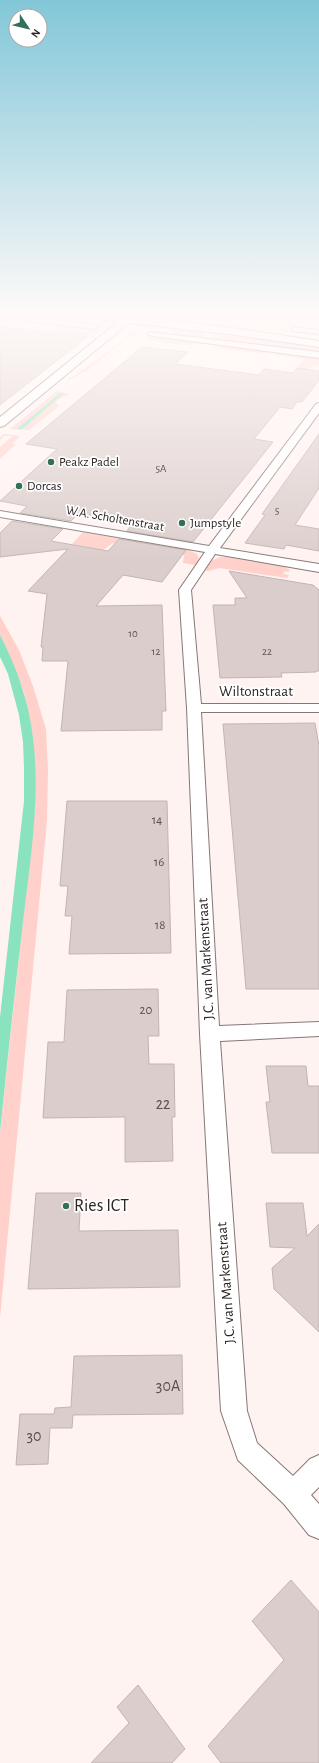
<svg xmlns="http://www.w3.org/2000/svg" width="319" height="1763" font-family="'Alegreya Sans',sans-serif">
<rect width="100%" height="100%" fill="#fff3f2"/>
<g fill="#ffd1ca">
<path d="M179 317H216L319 333V336Z"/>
<path d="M232 317C249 317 265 322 282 321L263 317H293L286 321 297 324 293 327Z"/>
<path d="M60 325 104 330 95 335 96 337 47 332Z"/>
<path d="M166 325 201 330 205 336 203 339 172 335V332L161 328Z"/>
<path d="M136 329 143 331 127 338 88 370 65 382 107 353Z"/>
<path d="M213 330 319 345V353L221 341 215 339Z"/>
<path d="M150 337H154L198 342 193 346 147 340Z"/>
<path d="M218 344 271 351 267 354 213 348Z"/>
<path d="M278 352 319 357V366L312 365 309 371 294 372 304 359 274 355Z"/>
<path d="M57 391 70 394 61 398 55 403 58 404V407L29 430 10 429Z"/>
<path d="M4 434 20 436 12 444H16L0 459V447L12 436H4L0 441V437Z"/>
<path d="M83 532 188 550 197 554 199 559 195 565 183 563 184 555 113 543 103 550 72 544Z"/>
<path d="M220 557H234L284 566 291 571 284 572 283 574 289 575 287 578 219 568 209 571 204 570 211 561Z"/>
<path d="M0 616 19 650 33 686 46 729 48 771 47 820 0 1318V1132L31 847 35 782 33 739 29 715 24 692 0 635Z"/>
</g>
<g fill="#8ae3bf">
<path d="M60 393H64L22 429H17Z"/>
<path d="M0 635C17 668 29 702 33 738 41 801 29 868 22 931 14 998 7 1065 0 1132V1017L24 801V768L23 742 19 715 8 674 0 657Z"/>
</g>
<g fill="#dbcdcb" stroke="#c2b4b3">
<path d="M0 326 43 332 87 337 0 405Z"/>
<path d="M142 347 188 352 175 364 259 375 264 369 293 373 297 368 319 371V380L302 402H297L292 409 280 407 254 439 273 442 193 542 127 531 133 523 98 517 78 514 71 521 20 513 27 506 0 501 57 449 26 444Z"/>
<path d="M319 434V488L295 525 319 529V551L286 545 284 549 245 543 265 515 262 514Z"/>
<path d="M12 521 63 529 51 541 108 551 119 539 186 550 162 582 123 575 96 606 162 605 166 711H162V730L61 731 68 661H42L43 647H41L47 594 28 591 68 549 0 557V533Z"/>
<path d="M229 571 313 585 319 590V671H316V672L281 673 282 677 220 678 213 605H235V598H247Z"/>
<path d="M315 723 319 746V989H246L223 724Z"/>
<path d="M67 801H167L171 953 69 954 72 916H65L68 886H60Z"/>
<path d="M158 989 159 1036H148L149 1064H174L175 1117H172L173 1161 125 1162V1117L43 1118 48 1042H64L67 990Z"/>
<path d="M266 1066H306L308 1086H319V1153H272L266 1102H270Z"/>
<path d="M36 1193H81L79 1231 178 1230 180 1287 28 1289Z"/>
<path d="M266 1203H303L307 1236 319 1224V1332L274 1289 272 1268 295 1248 270 1247Z"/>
<path d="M182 1355 183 1414 73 1415 72 1428H50L48 1464 16 1465 20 1414H54L55 1408 71 1407 74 1356Z"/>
<path d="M291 1580 319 1612V1763H221L208 1746 284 1660 252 1621Z"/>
<path d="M138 1685 185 1749 172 1763H91L129 1723 117 1707Z"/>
</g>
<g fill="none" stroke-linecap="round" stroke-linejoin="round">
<g stroke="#847876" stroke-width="2">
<g id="street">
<path d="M8 317H35L95 325 99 327 95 329 12 319Z"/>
<path d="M293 327 319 330V334L293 331Z"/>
<path d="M149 332 319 352V358L152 336 148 334Z"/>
<path d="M319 403V413L220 548 319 564V572L215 554 191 590 201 704H319V712H201L219 1026 319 1022V1036L220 1041 247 1411 257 1443 293 1476 310 1459 319 1455V1487L311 1495 319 1504V1539L309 1535 284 1504 238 1460 221 1411 200 1034 187 708 179 590 205 552 0 517V511L209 546 316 404Z"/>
</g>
</g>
<g stroke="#847876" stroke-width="2">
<path id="secondary" d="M124 317H136L4 426 0 427V417Z"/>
</g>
<g stroke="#847876" stroke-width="2">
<path id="primary" d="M98 317C172 317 246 330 319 341V347L228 334 103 320Z"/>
</g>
<use href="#street" fill="#fff" fill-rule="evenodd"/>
<use href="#secondary" fill="#fff" fill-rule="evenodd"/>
<use href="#primary" fill="#fff" fill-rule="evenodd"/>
</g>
<linearGradient id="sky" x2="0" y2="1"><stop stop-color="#82c7d8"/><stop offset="0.56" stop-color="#fffaf9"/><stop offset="1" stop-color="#fffaf9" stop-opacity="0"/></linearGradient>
<rect width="319" height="564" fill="url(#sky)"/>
<g fill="#346f59" stroke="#fff" stroke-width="1.5">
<circle cx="51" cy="462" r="4"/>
<circle cx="19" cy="486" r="4"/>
<circle cx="182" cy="523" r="4"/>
<circle cx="66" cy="1206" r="4"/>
</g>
<g text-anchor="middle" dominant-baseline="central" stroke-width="3.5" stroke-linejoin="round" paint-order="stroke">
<g font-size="11" fill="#57504e">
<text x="161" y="468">5A</text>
<text x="277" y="510">5</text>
<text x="133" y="633">10</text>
<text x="156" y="651">12</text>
<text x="267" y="651">22</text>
</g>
<g font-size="13" fill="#2b2625" stroke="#fff" text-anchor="start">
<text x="59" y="462">Peakz Padel</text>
<text x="27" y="486">Dorcas</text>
<text x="190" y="523">Jumpstyle</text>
</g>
<g font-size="13" fill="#2b2625" stroke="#fff">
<text transform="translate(115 519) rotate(10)">W.A. Scholtenstraat</text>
</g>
<g font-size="13" fill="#57504e">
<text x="157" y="820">14</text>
<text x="159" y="862">16</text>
<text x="160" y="925">18</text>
<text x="146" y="1010">20</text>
</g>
<g font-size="15" fill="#2b2625" stroke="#fff">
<text x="256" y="691">Wiltonstraat</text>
<text transform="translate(206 959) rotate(-93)">J.C. van Markenstraat</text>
<text transform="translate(226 1283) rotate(-94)">J.C. van Markenstraat</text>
</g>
<g font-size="16" fill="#57504e">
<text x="163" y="1104">22</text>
<text x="168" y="1386">30A</text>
<text x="34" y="1436">30</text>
</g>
<g font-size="18" fill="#2b2625" stroke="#fff" text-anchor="start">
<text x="74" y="1206">Ries ICT</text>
</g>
</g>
<g transform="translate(28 28) rotate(125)"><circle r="19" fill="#ffffff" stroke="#aaa8a8"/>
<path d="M0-3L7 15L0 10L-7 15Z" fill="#346f59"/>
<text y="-6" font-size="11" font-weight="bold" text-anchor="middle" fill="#2b2625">N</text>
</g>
</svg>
